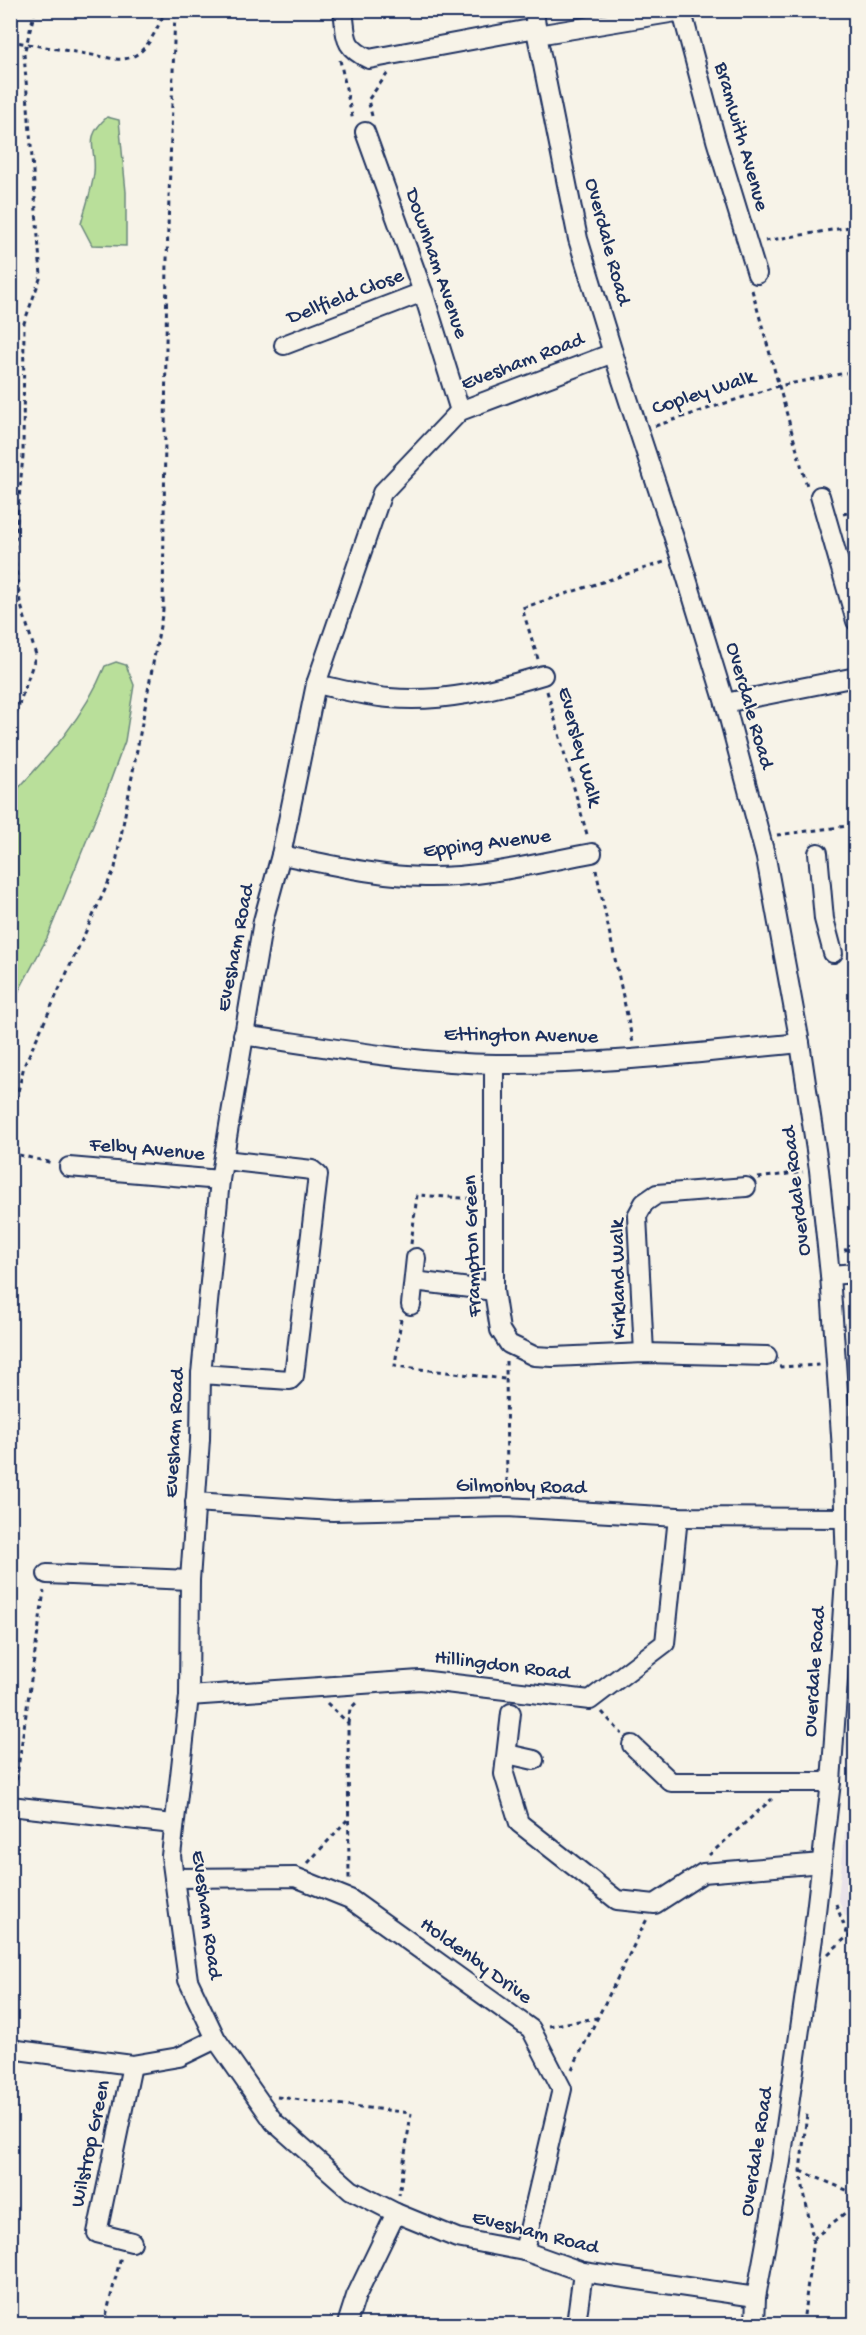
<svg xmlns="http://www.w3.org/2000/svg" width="866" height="2335" font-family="'Gochi Hand',sans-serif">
<rect width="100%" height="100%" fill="#f7f3e8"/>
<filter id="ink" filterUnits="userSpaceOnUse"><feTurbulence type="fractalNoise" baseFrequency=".0167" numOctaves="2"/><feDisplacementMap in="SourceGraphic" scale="12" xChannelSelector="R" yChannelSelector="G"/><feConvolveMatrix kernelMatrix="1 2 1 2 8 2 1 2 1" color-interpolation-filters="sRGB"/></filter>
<g filter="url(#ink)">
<path fill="#eae3ea" d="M855 1744V1917L845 1916 838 1898Z"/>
<g fill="#b9df9a" stroke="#6a877c" stroke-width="1.5">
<path d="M107 117 119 120 126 192V246L92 245 81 224C85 208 92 190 94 173 97 147 82 140 107 117Z"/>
<path d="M116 662 126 665 134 685 125 741 107 790 47 938 15 998 11 1002V796C48 757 85 716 105 666Z"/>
</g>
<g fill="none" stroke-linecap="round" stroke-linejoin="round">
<path stroke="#5891a8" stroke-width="5" d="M10 70 15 10"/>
<g stroke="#1b2f5e" stroke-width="22">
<g id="minor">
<path d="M343 10C347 37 342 46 369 59L536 28"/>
<path d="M534 10 537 35 578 239 613 353 680 556 725 703 766 858 800 1043 819 1170 830 1275 842 1450 846 1564 831 1782 813 1938 781 2161 756 2297 755 2324"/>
<path d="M682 12 716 140 757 274"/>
<path d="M537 35 688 10"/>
<path d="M365 132 423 292 460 411"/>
<path d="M284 345 423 292"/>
<path d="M613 353 460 411 382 493 316 684 281 855 263 921 220 1180 201 1374 200 1439 190 1580 189 1696 171 1856 188 1980 216 2039 274 2122 351 2190 396 2213 457 2238 524 2251 583 2272 756 2297"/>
<path d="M820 496 856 621"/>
<path d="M316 684C340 689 365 696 389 698 442 703 493 690 543 675"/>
<path d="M725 703 856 677"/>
<path d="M818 853 824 919 833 953"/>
<path d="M281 855C329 864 376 876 425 877 481 878 538 863 592 853"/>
<path d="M243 1035C327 1047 412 1063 496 1064 598 1065 699 1053 800 1043"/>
<path d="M494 1064V1291L500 1330 509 1344 534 1356 553 1357 644 1353 767 1356"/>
<path d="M69 1167 220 1180"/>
<path d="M830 1275 856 1273"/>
<path d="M414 1281 494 1291"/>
<path d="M411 1305 416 1258"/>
<path d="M644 1353 637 1216 644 1203 657 1194 746 1187"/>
<path d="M201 1374 290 1380 294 1376 318 1175 312 1170 224 1160"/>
<path d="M195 1502 333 1511 507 1507 678 1517 845 1518"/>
<path d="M47 1574 190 1580"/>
<path d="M189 1696 420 1680 590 1700 665 1643 678 1517"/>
<path d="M511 1713 504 1774 519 1823 617 1900 655 1904 703 1873 822 1863"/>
<path d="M632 1745 671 1782H831"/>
<path d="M507 1754 534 1760"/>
<path d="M10 1806 173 1824"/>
<path d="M174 1878 295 1877 350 1899 531 2029 562 2089 524 2251"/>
<path d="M10 2049 132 2065 179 2057 216 2039"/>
<path d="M132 2065 97 2233 132 2242"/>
<path d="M347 2324 356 2296 396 2213"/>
<path d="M576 2324 583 2272"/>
</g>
</g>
<g stroke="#1b2f5e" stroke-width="3" stroke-dasharray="4.5 4.5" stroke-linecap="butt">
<path d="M98 56C106 57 115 60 123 59 147 57 156 29 166 10"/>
<path d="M340 60 353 121"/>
<path d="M372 116 368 100 388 73"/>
<path d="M765 241 856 226"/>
<path d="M752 290 807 486"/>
<path d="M655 426 778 386 856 371"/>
<path d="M843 514 856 511"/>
<path d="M538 659 522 608 664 562"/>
<path d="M547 691 588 838"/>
<path d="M10 731 36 655 20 602 14 552 23 456 24 323 41 276 24 54 35 10"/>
<path d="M777 835 856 825"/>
<path d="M596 870 633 1043"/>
<path d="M10 1126 24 1066 115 868 163 610 167 260 175 10"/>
<path d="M10 1153 53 1163"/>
<path d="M758 1178 803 1172"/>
<path d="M411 1244 417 1195 478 1199"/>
<path d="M844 1250 856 1249"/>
<path d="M401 1319 395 1366 505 1379"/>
<path d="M506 1361 507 1490"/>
<path d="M779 1367 820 1365"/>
<path d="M327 1703 348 1723 349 1882"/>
<path d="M602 1712 622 1734"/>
<path d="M348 1723 350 1709 356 1703"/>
<path d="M15 1789 44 1591"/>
<path d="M709 1855 772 1799"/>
<path d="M308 1863 347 1820"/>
<path d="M836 1904 848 1936"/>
<path d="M828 1954 848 1936 856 1937"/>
<path d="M549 2026 597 2018"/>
<path d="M572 2069 647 1919"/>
<path d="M277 2097 411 2113 399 2195"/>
<path d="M801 2171 856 2194"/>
<path d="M813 2239 856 2204"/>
<path d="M104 2324 121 2256"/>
<path d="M803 2324 813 2239 800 2171 807 2114"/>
</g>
<use href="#minor" stroke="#f7f3e8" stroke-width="18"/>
<path stroke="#1b2f5e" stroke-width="3" stroke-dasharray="4.5 4.5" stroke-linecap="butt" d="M10 41 98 56"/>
</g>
</g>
<g text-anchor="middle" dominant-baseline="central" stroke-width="4.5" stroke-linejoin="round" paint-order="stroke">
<g font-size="21" fill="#1b2f5e" stroke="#f7f3e8">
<text transform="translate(740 137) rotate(74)">Bramwith Avenue</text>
<text transform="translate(606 242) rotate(75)">Overdale Road</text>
<text transform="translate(435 264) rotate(71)">Downham Avenue</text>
<text transform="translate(346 298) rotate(-21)">Dellfield Close</text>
<text transform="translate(523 363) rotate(-21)">Evesham Road</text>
<text transform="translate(704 394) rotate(-18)">Copley Walk</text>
<text transform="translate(748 706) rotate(74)">Overdale Road</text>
<text transform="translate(578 747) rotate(75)">Eversley Walk</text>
<text transform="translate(487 845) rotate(-7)">Epping Avenue</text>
<text transform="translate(237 948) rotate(-79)">Evesham Road</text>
<text transform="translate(521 1037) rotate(1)">Ettington Avenue</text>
<text transform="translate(147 1151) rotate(5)">Felby Avenue</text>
<text transform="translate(798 1191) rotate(-97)">Overdale Road</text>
<text transform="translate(474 1246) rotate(-92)">Frampton Green</text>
<text transform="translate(620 1279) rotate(-91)">Kirkland Walk</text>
<text transform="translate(176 1433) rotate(-87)">Evesham Road</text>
<text transform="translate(521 1488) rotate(1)">Gilmonby Road</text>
<text transform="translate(502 1667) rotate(7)">Hillingdon Road</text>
<text transform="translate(816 1672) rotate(-86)">Overdale Road</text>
<text transform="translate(205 1915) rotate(82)">Evesham Road</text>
<text transform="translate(475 1962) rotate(36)">Holdenby Drive</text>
<text transform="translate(92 2144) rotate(-78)">Wilstrop Green</text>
<text transform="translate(758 2152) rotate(-81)">Overdale Road</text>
<text transform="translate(535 2234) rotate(14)">Evesham Road</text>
</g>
</g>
<rect width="866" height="2335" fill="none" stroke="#f7f3e8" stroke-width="36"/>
<rect x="18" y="18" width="830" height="2299" fill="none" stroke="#1b2f5e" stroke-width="2" filter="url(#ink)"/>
</svg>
